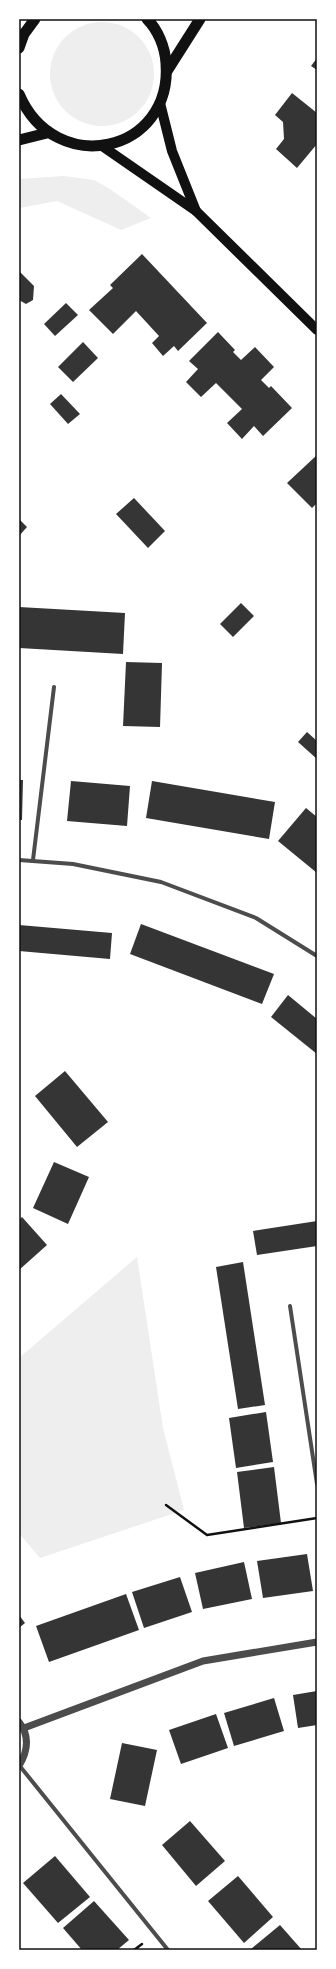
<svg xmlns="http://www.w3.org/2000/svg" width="336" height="1969" font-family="'Open Sans',sans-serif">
<rect width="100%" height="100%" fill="#fff"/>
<g fill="#eee">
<circle cx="102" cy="74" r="52"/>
<path d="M64 176 94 180 110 189 151 218 121 230 57 201 19 208V179Z"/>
<path d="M137 1257 163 1428 184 1510 40 1558 19 1533V1358Z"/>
</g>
<g fill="#353535">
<path d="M317 58V70L311 66Z"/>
<path d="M292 93 317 113V144L297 168 276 149 284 139 283 122 275 115Z"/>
<path d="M142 254 207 323 178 351 174 346 163 356 152 343 159 336 136 311 113 334 89 310 113 288 110 285Z"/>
<path d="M19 271 34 286 33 300 26 304 19 300Z"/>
<path d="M66 303 78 315 55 336 44 324Z"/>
<path d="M218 332 235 350 233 352 241 360 255 347 274 367 261 380 269 388 271 386 292 408 263 436 254 426 242 439 227 423 242 409 216 383 201 397 186 382 198 369 189 361Z"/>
<path d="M83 342 98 358 73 382 58 367Z"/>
<path d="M61 394 80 414 68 424 50 404Z"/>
<path d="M317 455V503L312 508 287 483Z"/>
<path d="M134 498 165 531 148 548 116 514Z"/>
<path d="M19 519 27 527 19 536Z"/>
<path d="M241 603 254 616 233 637 220 624Z"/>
<path d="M19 607 125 613 123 654 19 648Z"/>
<path d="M126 662 162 663 160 727 123 726Z"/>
<path d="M307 732 317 741V759L298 742Z"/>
<path d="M19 780H23L22 820H19Z"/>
<path d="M71 781 130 786 127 826 67 821Z"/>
<path d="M152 781 275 802 269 839 146 818Z"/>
<path d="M306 808 317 817V873L278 841Z"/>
<path d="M141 924 274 974 262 1004 130 954Z"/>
<path d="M19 925 112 933 110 959 19 951Z"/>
<path d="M288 995 317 1019V1054L271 1017Z"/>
<path d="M65 1071 108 1122 77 1147 35 1096Z"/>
<path d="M54 1162 89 1177 68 1224 33 1208Z"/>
<path d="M22 1217 47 1245 19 1270V1220Z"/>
<path d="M317 1221V1246L257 1255 253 1231Z"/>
<path d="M243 1262 265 1405 238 1409 216 1267Z"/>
<path d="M266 1412 273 1462 236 1468 229 1418Z"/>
<path d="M274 1467 281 1523 244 1528 237 1472Z"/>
<path d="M307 1554 313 1591 263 1598 257 1561Z"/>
<path d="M244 1562 252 1599 203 1609 195 1573Z"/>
<path d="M180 1577 192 1612 144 1628 132 1592Z"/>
<path d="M126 1594 139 1630 49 1662 36 1626Z"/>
<path d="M19 1615 25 1623 19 1628Z"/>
<path d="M317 1691V1725L298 1728 293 1695Z"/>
<path d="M274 1698 284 1731 234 1746 224 1713Z"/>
<path d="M216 1714 228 1748 181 1764 169 1730Z"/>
<path d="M122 1743 157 1750 145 1806 110 1799Z"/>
<path d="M190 1821 225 1861 196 1886 162 1845Z"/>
<path d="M55 1856 90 1897 58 1923 23 1883Z"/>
<path d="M238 1876 273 1917 244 1943 208 1901Z"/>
<path d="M94 1901 129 1940 117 1950H82L63 1928Z"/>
<path d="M280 1925 302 1950H252L251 1949Z"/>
</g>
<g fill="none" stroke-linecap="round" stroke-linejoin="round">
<g stroke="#111" stroke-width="2.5">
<path d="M166 1505 207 1535 317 1518"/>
<path d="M134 1950 142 1944"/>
</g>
<g stroke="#4c4c4c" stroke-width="4">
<path d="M19 860 73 864 161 882 256 918 317 956"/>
<path d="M33 860 54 687"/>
<path d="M290 1306 317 1484"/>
<path d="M19 1765 168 1950"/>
</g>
<g stroke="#4c4c4c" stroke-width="7">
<path d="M19 1722C30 1736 28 1751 19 1766"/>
<path d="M24 1728 203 1661 317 1642"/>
</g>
<g stroke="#111" stroke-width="10">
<path d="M160 103 172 151 196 211"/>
<path d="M102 146 196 211 317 330"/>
</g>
<g stroke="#111" stroke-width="11">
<path d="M19 48 24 34 35 19"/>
<path d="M167 71 200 19"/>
<path d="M19 94C55 179 173 153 166 63 165 47 158 30 147 19"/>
<path d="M19 140 47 133"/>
</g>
</g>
<rect width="336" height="1969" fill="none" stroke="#ffffff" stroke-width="40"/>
<rect x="20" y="20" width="296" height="1929" fill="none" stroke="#111" stroke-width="1.5"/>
</svg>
